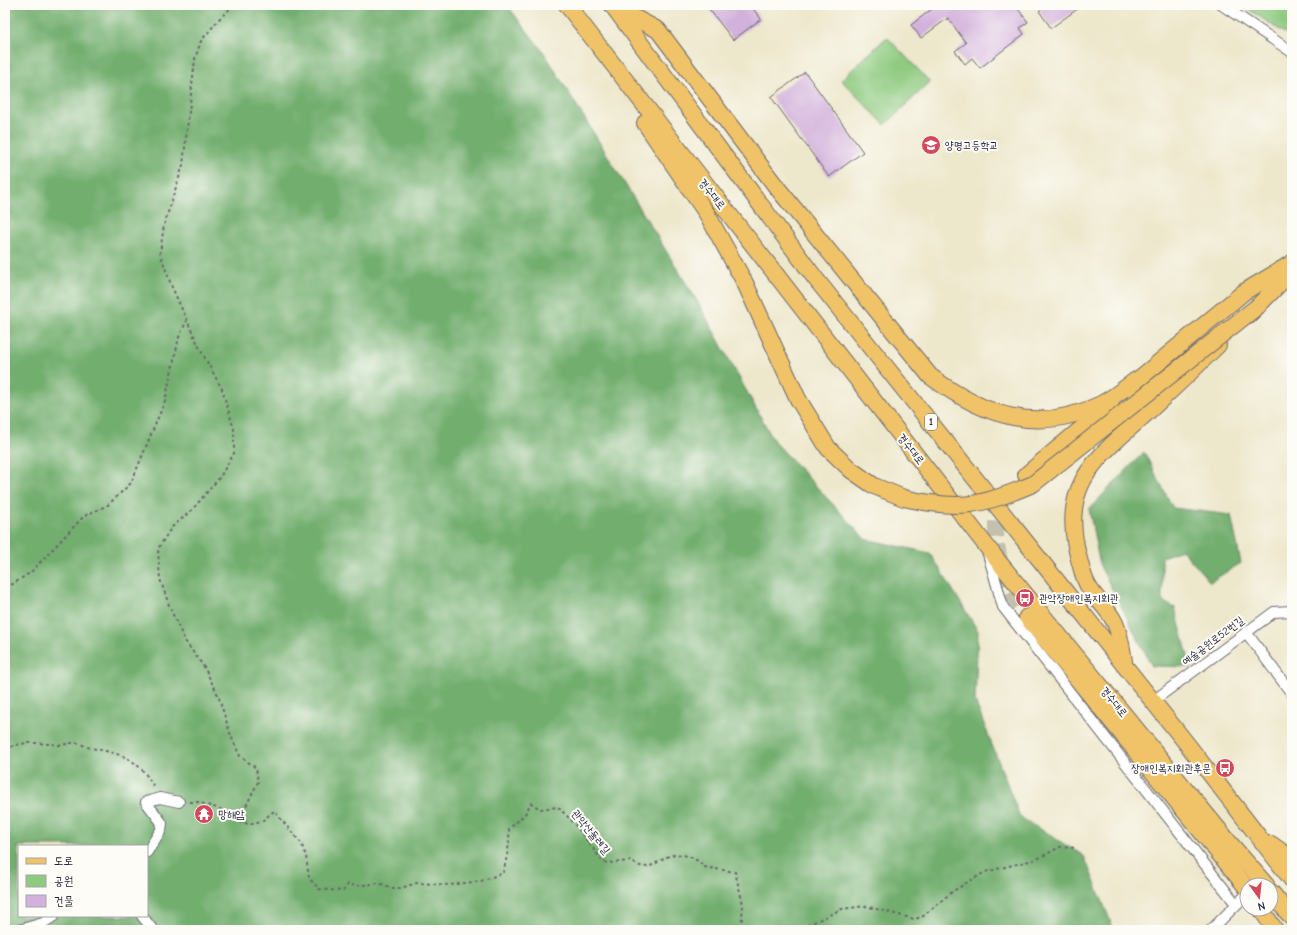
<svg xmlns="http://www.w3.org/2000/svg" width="1297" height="935" font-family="'Comic Neue','Poor Story',sans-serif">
<rect width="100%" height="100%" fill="#fdfcf7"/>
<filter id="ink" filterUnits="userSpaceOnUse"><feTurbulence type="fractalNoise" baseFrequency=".025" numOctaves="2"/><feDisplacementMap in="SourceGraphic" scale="8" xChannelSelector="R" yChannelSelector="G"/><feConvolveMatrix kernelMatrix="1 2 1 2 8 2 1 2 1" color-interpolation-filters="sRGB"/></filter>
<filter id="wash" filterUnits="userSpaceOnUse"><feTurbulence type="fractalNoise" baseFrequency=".012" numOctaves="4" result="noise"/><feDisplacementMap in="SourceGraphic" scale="16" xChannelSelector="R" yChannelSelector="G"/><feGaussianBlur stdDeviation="0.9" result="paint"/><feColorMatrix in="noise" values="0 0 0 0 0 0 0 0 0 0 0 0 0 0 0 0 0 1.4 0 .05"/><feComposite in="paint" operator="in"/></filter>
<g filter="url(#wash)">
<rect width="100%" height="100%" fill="#ede7cb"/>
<g fill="#8eca80" stroke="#58765e">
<path d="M1243 5H1292V38L1242 5Z"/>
<path d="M887 37 930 82 885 125 841 80Z"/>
</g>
<g fill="#72ae6e" stroke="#4a6854" fill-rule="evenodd">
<path d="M5 5H507L545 54 697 301 774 441 865 539 930 553 978 631 975 701 1020 817 1084 856 1114 930H5ZM19 846H147V916H19Z"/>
<path d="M1144 452 1173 508 1231 515 1241 563 1210 582 1182 550 1162 557V601L1175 608 1191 667 1152 666 1100 566 1089 509Z"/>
</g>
<g id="blocks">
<g fill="#d2b1dc">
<path d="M706 5H750L761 19 733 40Z"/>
<path d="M937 5H1015L1028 22 1020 28 1024 34 980 68 972 58 965 64 955 51 966 43 948 18 921 38 911 25Z"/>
<path d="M1048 5H1083L1051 28 1039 11Z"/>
<path d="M805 72 863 152 829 177 771 97Z"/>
</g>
</g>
</g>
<g filter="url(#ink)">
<use href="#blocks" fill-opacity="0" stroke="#69676d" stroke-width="1"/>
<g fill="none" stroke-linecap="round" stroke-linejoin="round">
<path stroke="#c4c0ae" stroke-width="16" stroke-dasharray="16 8" stroke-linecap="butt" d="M1003 499C989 517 999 565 1007 584 1012 595 1020 606 1027 617"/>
<g stroke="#69676d" stroke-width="12">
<g id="minor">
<path d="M1222 5 1292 52"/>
<path d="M988 554 1003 607 1236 904"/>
<path d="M1246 632 1292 694"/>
<path d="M1153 701 1274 612 1292 611"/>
<path d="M147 852 161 830 162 823 146 802 160 798 179 802"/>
<path d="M142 916 153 930"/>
<path d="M19 930 43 923 54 916"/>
<path d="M1211 930 1247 894"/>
</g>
</g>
<g stroke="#69676d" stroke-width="18">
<g id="primary">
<path d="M567 5 998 561 1233 847 1266 885"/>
<path d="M612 5 815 278 1187 744 1292 880"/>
<path d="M616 8 658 30 775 185 930 376C984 416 1037 435 1101 404 1113 398 1125 388 1136 380"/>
<path d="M645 123 707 214 745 283 798 399 828 448 851 470 874 486 904 498"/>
<path d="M1249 315 1292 271"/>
<path d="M1128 388 1244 292 1292 263"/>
<path d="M1026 475 1111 404"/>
<path d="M1027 617 1247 888"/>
<path d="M1124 661C1122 649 1120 634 1115 623 1109 610 1097 600 1090 589 1085 582 1082 571 1080 563 1057 483 1096 459 1150 410 1173 389 1196 367 1218 345"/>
<path d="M1271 844 1292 859"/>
<path d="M1271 892 1292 918"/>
<path d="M1261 909 1275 930"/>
</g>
</g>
<g stroke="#69676d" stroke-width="2" stroke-dasharray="3 3" stroke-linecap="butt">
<path d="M234 5 220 18 201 41 195 59 183 165 164 225 160 253 171 285 200 349 222 389 234 429V453L220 477 192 510 171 528 158 549 160 579 170 608 185 641 204 667 218 695 231 736 240 756 256 768 258 782 244 810 243 818 247 823"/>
<path d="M1278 5 1292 14"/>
<path d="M5 586 13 584 31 572 84 516 108 505 131 483 165 401 179 337 187 320"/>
<path d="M5 749C26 740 37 743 59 745 65 745 71 742 77 743 82 744 86 747 91 748 124 754 139 759 155 789"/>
<path d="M190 802H198L223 810 234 819 248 824 262 821 274 811 301 843 306 856 309 878 319 889 343 891 348 884 356 886 379 883 391 888H401L417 883 450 885 481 881 503 873C507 857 510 845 509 829L525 814 531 803 540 809 558 807 573 822 603 862 608 863 631 861C648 873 652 864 667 857 678 851 697 857 704 867L735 872 743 904 741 930"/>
<path d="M797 930 842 909 865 906 914 919 922 917 953 891 985 872 1037 859 1060 847 1076 848"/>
</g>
<use href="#minor" stroke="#fff" stroke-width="10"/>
<use href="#primary" stroke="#f0c369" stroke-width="16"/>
<g stroke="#69676d" stroke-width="18" stroke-linecap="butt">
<path id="primary-bridge" d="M904 498C960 511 981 506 1033 484L1258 306"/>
</g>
<use href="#primary-bridge" stroke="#f0c369" stroke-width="16"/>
</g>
</g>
<defs>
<g id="school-disc" transform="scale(1)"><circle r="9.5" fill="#d1495b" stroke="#fdfcf7"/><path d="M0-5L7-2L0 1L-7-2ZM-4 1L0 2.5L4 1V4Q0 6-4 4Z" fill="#fff"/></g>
<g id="bus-disc" transform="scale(1)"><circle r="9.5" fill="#d1495b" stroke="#fdfcf7"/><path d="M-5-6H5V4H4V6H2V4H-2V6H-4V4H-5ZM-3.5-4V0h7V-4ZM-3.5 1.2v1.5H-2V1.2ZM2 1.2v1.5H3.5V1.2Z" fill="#fff"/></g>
<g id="temple-disc" transform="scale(1)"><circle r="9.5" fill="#d1495b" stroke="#fdfcf7"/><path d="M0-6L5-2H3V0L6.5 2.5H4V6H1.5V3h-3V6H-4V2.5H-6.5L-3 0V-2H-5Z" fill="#fff"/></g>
</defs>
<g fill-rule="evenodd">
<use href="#school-disc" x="931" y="145"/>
<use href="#bus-disc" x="1025" y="598"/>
<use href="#bus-disc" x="1225" y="768"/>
<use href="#temple-disc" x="204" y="814"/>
</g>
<g text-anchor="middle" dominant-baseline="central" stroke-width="4" stroke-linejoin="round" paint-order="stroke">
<rect fill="#fdfcf7" stroke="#646373" stroke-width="1" x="925" y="414" width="12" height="16" rx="3"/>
<g font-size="10" font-weight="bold" fill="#22223b">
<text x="931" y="422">1</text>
</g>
<g font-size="11" fill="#22223b" stroke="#fdfcf7" text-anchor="start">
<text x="945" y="145">양명고등학교</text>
<text x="1039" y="598">관악장애인복지회관</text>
<text x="1211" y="768" text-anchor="end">장애인복지회관후문</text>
<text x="218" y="814">망해암</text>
</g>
<g font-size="11" fill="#22223b" stroke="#fdfcf7">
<text transform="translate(712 194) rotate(52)">경수대로</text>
<text transform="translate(911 449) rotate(52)">경수대로</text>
<text transform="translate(1213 641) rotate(-37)">예술공원로52번길</text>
<text transform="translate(1114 702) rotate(51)">경수대로</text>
<text transform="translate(591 832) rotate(51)">관악산둘레길</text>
</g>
</g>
<rect width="1297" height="935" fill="none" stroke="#fdfcf7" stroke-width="20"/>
<rect x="18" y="845" width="130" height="72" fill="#fdfcf7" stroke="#a5a5ac"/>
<rect x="26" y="858" width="20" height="6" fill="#f0c369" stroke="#a5a5ac"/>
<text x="54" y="865" font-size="12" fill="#22223b">도로</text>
<rect x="26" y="875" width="20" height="12" fill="#8eca80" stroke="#a5a5ac"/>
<text x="54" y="885" font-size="12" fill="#22223b">공원</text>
<rect x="26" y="895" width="20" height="12" fill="#d2b1dc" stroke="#a5a5ac"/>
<text x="54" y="905" font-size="12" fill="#22223b">건물</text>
<g transform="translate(1259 897) rotate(165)"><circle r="19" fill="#fdfcf7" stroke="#a5a5ac"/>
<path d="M0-3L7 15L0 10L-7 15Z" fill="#d1495b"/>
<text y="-6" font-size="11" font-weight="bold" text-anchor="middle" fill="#22223b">N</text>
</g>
</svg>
